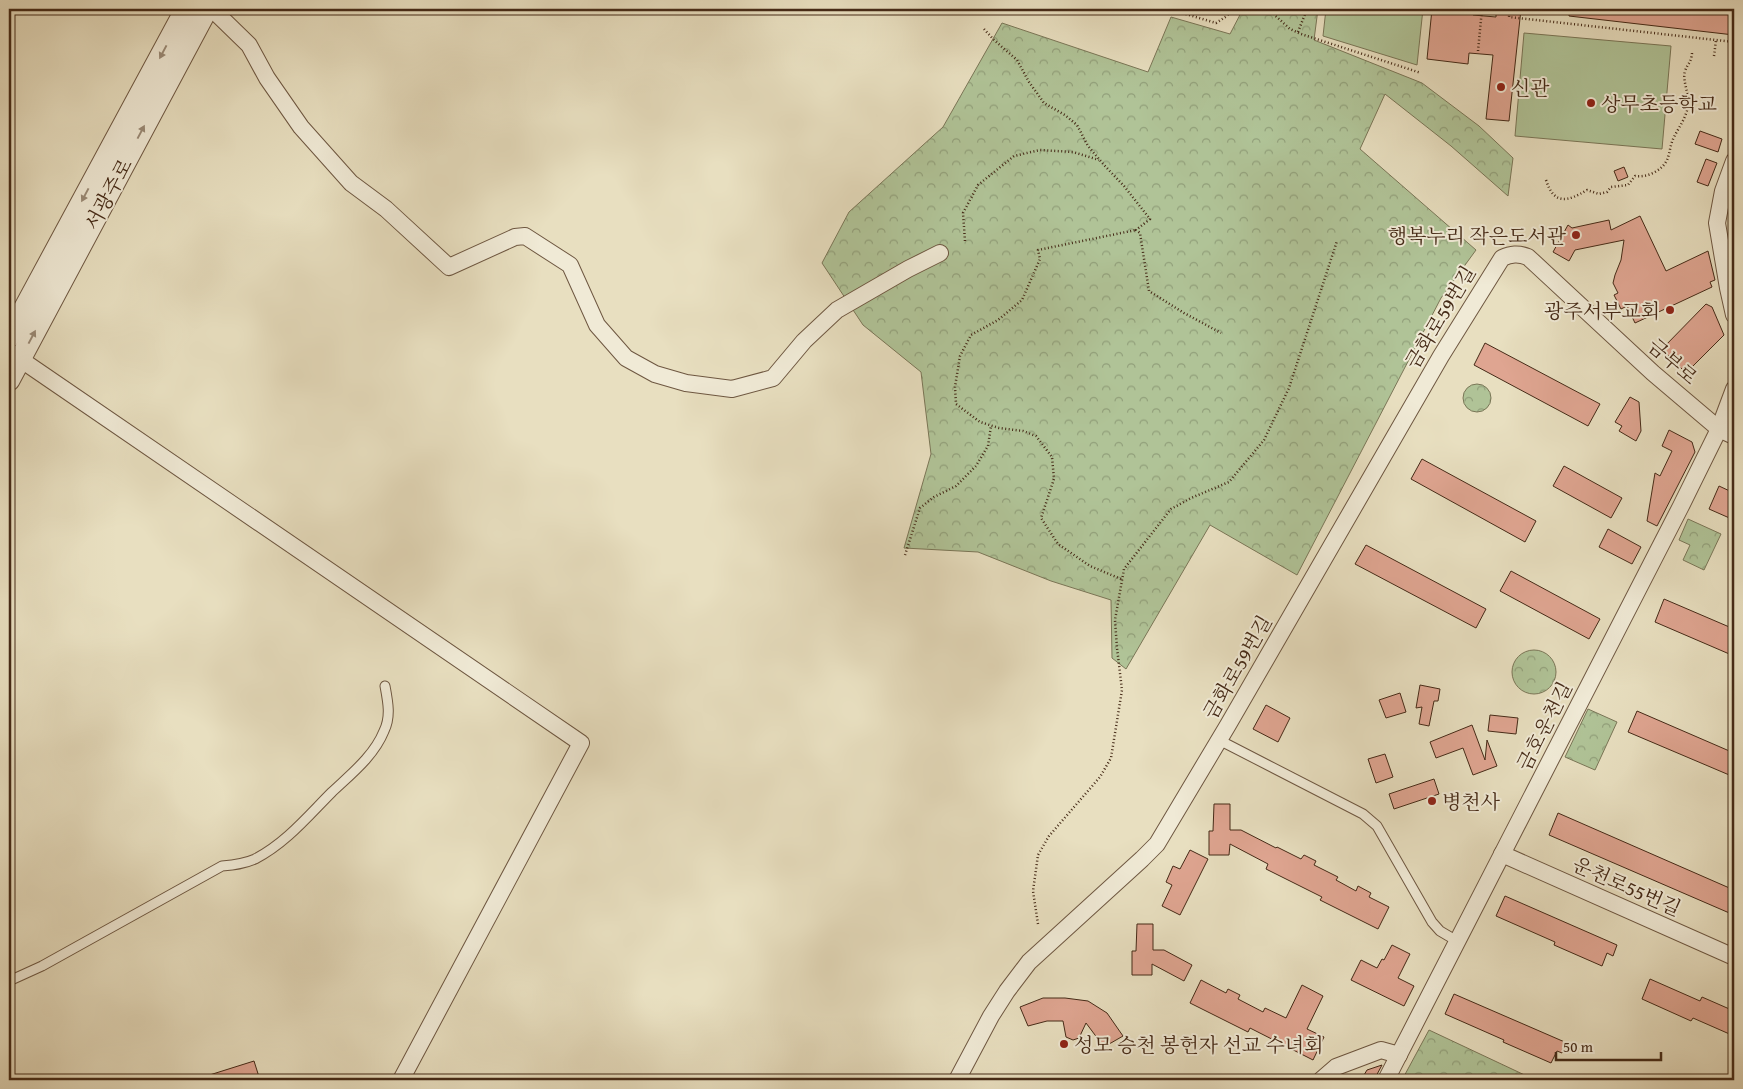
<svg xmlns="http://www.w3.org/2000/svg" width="1743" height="1089" font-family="'Gentium Book Plus','Noto Serif KR',serif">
<defs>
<pattern id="forest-crowns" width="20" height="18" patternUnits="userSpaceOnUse" patternTransform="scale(1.25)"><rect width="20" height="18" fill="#b0c397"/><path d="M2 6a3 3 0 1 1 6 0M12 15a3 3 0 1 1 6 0" fill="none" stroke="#919f7a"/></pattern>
</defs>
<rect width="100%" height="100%" fill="#e8dfc0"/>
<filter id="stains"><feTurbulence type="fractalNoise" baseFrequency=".004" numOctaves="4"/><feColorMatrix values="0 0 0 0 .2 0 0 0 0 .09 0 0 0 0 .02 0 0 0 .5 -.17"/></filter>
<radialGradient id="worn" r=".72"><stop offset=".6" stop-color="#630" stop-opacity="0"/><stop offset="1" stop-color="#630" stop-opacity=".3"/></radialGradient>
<g fill="url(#forest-crowns)" stroke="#7a7657">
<path d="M1243 9H1318L1314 40 1422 83 1479 126 1513 158 1508 196 1451 146 1385 94 1360 149 1476 250 1441 298 1297 575 1210 525 1126 669 1112 658 1111 600 1051 581 978 552 904 548 931 454 921 372 863 325 822 263 849 212 943 127 1002 23 1148 72 1171 17 1230 34Z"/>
<circle cx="1477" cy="398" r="14"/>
<path d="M1688 519 1721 534 1704 570 1683 560 1690 545 1679 540Z"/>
<circle cx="1534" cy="672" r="22"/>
<path d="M1588 709 1617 722 1595 770 1565 757Z"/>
<path d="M1429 1030 1531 1078 1530 1080H1402Z"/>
</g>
<g fill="#b0c397" stroke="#7a7657">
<path d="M1326 9H1423L1417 65 1323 36Z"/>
<path d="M1524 33 1671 46 1662 149 1515 136Z"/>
</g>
<g fill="#dfa591" stroke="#452a17">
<path d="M1432 9H1474L1473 15 1496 17V9H1521L1509 121 1486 119 1493 55 1469 53 1468 64 1427 59Z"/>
<path d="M1569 9 1734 10V35L1569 16Z"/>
<path d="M1700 131 1722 139 1718 152 1695 144Z"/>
<path d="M1706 159 1717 163 1708 186 1697 182Z"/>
<path d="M1624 167 1628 177 1618 181 1614 171Z"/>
<path d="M1640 216 1666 271 1708 251 1715 280 1710 282 1712 287 1635 323 1627 306 1621 309 1614 295 1618 293 1613 283 1615 275 1621 260 1624 240 1575 250 1569 261 1553 252 1568 225 1572 228 1609 220 1611 230Z"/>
<path d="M1706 304 1712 307 1724 335 1686 373 1662 349Z"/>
<path d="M1485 343 1600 404 1588 426 1474 365Z"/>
<path d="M1630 397 1639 402 1641 431 1636 441 1619 431 1622 426 1615 422Z"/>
<path d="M1669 430 1692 442 1695 452 1657 526 1647 521 1655 473 1660 476 1672 451 1662 446Z"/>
<path d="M1422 459 1536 521 1525 542 1411 479Z"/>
<path d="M1564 466 1622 498 1611 518 1553 486Z"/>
<path d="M1719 486 1734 493V520L1709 509Z"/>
<path d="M1608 529 1641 547 1632 564 1599 547Z"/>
<path d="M1366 545 1486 609 1476 628 1355 564Z"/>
<path d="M1511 571 1600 619 1589 639 1500 591Z"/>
<path d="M1664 599 1734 629V656L1655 622Z"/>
<path d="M1420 685 1440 689 1438 701H1434L1429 726 1419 724 1422 707 1416 708Z"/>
<path d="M1400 693 1406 712 1386 718 1379 700Z"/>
<path d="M1266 705 1290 718 1278 742 1253 729Z"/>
<path d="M1637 711 1734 753V777L1628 732Z"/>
<path d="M1490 715 1518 718 1516 734 1488 731Z"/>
<path d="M1472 725 1485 760 1487 740 1497 766 1473 775 1463 748 1436 758 1430 742Z"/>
<path d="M1385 754 1393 777 1376 783 1368 759Z"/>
<path d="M1434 779 1439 794 1394 809 1389 794Z"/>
<path d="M1214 804H1230V830H1241L1276 848 1277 847 1301 859 1304 855 1316 861 1314 865 1338 877 1336 880 1356 891 1358 886 1371 893 1369 897 1389 907 1378 929 1320 900 1322 897 1266 869 1268 864 1230 844 1229 855H1209V831H1213Z"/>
<path d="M1558 813 1734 890V915L1549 835Z"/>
<path d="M1190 850 1208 859 1180 915 1162 906 1172 885 1166 882 1173 866 1180 869Z"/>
<path d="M1505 896 1617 945 1613 956 1607 953 1602 966 1554 945 1555 942 1496 916Z"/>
<path d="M1137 924H1153V950H1164L1192 965 1184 981 1152 964V975H1132V951H1136Z"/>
<path d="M1392 945 1410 954 1398 978 1414 986 1404 1006 1351 980 1361 960 1377 968 1382 959 1384 960Z"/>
<path d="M1650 979 1700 1001 1702 997 1734 1011V1036L1693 1018 1691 1021 1642 999Z"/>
<path d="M1201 980 1226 993 1228 989 1240 995 1238 999 1263 1012 1265 1008 1286 1018 1302 985 1323 996 1307 1029 1324 1037 1313 1060 1250 1028 1248 1032 1190 1003Z"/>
<path d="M1454 994 1567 1043 1562 1053 1557 1051 1551 1063 1503 1042 1504 1040 1445 1014Z"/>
<path d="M1043 998H1065L1088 1001 1107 1013 1123 1036 1104 1047 1086 1023 1079 1038 1073 1040 1066 1037 1063 1021H1047L1028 1026 1020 1007Z"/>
<path d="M254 1061 260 1080H200V1078Z"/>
<path d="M1382 1065 1374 1080H1361L1367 1070Z"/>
</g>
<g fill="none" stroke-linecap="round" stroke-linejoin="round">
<g stroke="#6e5741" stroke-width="11">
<g id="service">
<path d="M1219 740 1363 814 1377 826 1432 922 1440 931 1457 941"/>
<path d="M9 981 42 966 222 866C234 865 244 864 255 859 286 843 308 816 332 792 351 774 374 756 384 731 391 717 388 702 385 686"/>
</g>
</g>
<g stroke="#6e5741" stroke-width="18">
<g id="minor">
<path d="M212 9 249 45 267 78 301 127 351 183 386 209 449 267 515 237 525 236 570 265 597 325 626 358 655 374 686 383 732 389 773 378 804 341 837 310 908 269 940 253"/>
<path d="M1734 161 1723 191 1717 223 1728 288 1734 315"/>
<path d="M20 359 581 743 401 1080"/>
<path d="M1502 854 1734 957"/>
<path d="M957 1080 991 1016 1007 991 1029 962 1142 859 1157 844 1228 725 1441 356 1502 258C1511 254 1518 253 1528 257L1653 373 1719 429 1734 436"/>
<path d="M1321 1080 1336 1067 1381 1050 1399 1055"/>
<path d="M1386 1080 1681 506 1719 429 1734 389"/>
</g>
</g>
<g stroke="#6e5741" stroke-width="23">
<g id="tertiary">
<path d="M9 337 186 9"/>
<path d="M9 380 207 9"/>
</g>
</g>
<g stroke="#452a17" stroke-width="2.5" stroke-dasharray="1 2.5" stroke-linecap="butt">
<path d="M1169 9 1216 23 1227 16 1231 9"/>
<path d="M1268 9 1290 29 1301 34 1421 73"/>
<path d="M1510 9 1509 17 1734 42"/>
<path d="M984 29 994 40 1017 60 1029 82 1044 103 1065 115 1077 125 1088 146 1104 165 1124 186 1150 219 1136 230 1140 233 1149 291 1184 313 1221 333"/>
<path d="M1298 32 1307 9"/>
<path d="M1478 51 1482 9"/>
<path d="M1714 56 1716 40"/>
<path d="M1546 180C1554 205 1567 202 1587 190L1599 194 1607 192 1611 187 1628 185 1635 176C1646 178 1662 171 1667 160 1670 153 1670 145 1674 137 1679 127 1686 118 1688 106 1690 94 1682 82 1685 71 1688 63 1691 63 1692 53"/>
<path d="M965 241 963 213 978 185 1014 156 1040 150 1073 152 1099 160"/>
<path d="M905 555 920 508 934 497 956 486 976 466 988 446 991 426"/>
<path d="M1121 579 1090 566 1058 544 1041 518 1054 479 1052 457 1036 436 1023 431 999 428 980 422 956 404 955 387 960 356 971 335 998 320 1022 300 1040 259 1038 250 1136 230"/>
<path d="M1038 924 1033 891 1038 855 1049 836 1100 777 1111 758 1122 690 1117 648 1115 620 1124 569 1171 509 1191 498 1229 482 1264 440 1289 388 1337 241"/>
</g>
<use href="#service" stroke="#f0ead6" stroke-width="9"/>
<use href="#minor" stroke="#f0ead6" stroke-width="16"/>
<use href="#tertiary" stroke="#f0ead6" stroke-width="21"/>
</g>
<defs><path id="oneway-solid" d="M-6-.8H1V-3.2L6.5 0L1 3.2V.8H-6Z" transform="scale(1.25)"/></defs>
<g fill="#9a8a76">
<use href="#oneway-solid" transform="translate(163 52) rotate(118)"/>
<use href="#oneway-solid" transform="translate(141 132) rotate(-62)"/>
<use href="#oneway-solid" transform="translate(85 195) rotate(118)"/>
<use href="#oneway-solid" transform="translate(32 337) rotate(-62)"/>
</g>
<g fill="#8f2418" stroke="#f0ead6" stroke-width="2">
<circle cx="1501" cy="87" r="5"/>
<circle cx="1591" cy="103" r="5"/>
<circle cx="1576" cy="235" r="5"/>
<circle cx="1670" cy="310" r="5"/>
<circle cx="1432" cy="801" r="5"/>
<circle cx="1064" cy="1044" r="5"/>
</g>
<g text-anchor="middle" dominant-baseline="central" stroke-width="4" stroke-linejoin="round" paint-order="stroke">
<g font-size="20" fill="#452a17" stroke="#f0ead6" text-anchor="start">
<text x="1511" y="87">신관</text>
<text x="1601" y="103">상무초등학교</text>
<text x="1566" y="235" text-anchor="end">행복누리 작은도서관</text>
<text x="1660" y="310" text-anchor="end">광주서부교회</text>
<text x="1442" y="801">병천사</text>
<text x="1074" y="1044">성모 승천 봉헌자 선교 수녀회</text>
</g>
<g font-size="20" fill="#452a17" stroke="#f0ead6">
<text transform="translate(108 194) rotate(-62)">서광주로</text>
<text transform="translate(1440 317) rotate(-59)">금화로59번길</text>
<text transform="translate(1673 361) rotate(41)">금부로</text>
<text transform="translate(1237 667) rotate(-60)">금화로59번길</text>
<text transform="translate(1544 726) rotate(-63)">금호운천길</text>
<text transform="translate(1627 886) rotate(24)">운천로55번길</text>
</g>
</g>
<rect width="1743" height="1089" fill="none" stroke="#e8dfc0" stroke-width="30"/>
<rect x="10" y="10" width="1723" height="1069" fill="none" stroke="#452a17" stroke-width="2.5"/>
<rect x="15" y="15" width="1713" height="1059" fill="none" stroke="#452a17"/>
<path d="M1556 1052v8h105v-8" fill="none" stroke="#452a17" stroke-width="2.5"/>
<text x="1563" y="1052" font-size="15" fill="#452a17" stroke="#f0ead6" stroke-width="4" paint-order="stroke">50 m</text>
<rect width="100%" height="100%" filter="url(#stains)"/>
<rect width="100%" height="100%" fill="url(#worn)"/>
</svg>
